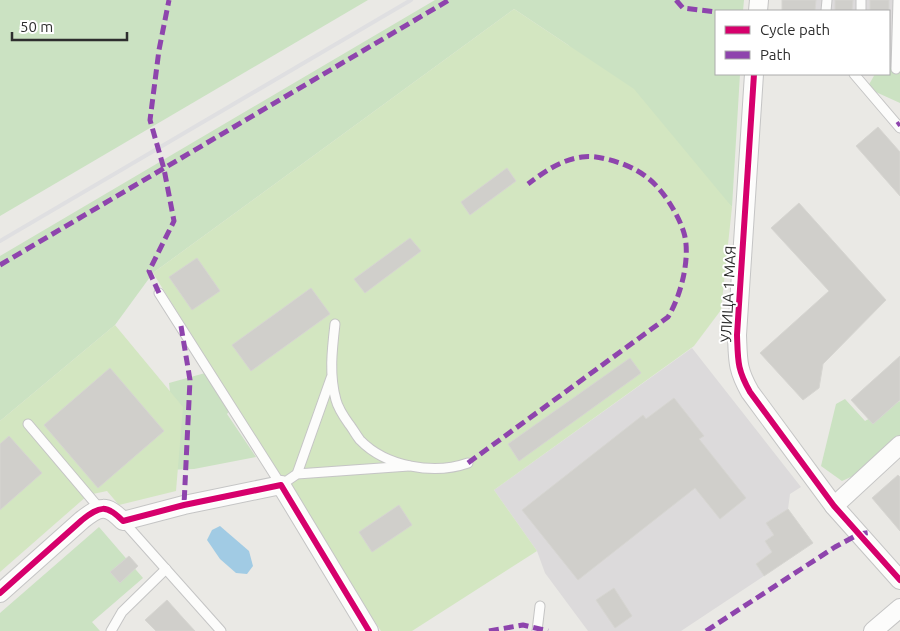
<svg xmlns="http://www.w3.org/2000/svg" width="900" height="631" font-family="Ubuntu,sans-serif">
<rect width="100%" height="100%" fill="#eae9e5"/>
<g fill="#dcdadb">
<path d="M789 0H900V76L788 75 889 74V11H789Z"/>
<path d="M692 348 801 487 790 494 788 509 766 523 774 535 765 541 772 552 756 564 764 576 681 631H588L545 573 537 551 494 490Z"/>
</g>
<g fill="#cbe2c2">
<path d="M0 0H368L0 216Z"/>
<path d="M435 0H744L743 11H716V74H740L732 207 568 45 514 9 153 273 115 325 0 421V256Z"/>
<path d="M889 68 900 69V103L867 88 875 74H889Z"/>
<path d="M227 367 246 389 227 414 256 457 194 469 164 470 174 428 169 383Z"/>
<path d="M845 399 865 421 900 401V444L864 471 842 481 821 466 836 404Z"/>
<path d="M99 527 143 578 92 622 100 631H0V613Z"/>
</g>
<g fill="#d3e6c1">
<path d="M514 9 634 89 732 207 721 310 694 346 494 490 537 551 412 631H381L260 445 153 273Z"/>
<path d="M115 325 183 407 176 491 119 505 107 491 88 495 0 572V421Z"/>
</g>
<path fill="#a1cbe4" d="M220 526 249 551 253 566 247 574 236 573 220 559 207 540 212 530Z"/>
<g fill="#d0cfcb" stroke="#d6d5d1">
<path d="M782 0H816L815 11H782Z"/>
<path d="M835 0H853L852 11H835Z"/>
<rect x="870" y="0" width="19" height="11"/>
<path d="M878 127 900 152V196L856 146Z"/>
<path d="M507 168 516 181 470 215 461 202Z"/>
<path d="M799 203 886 300 823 364 819 388 803 400 760 353 829 291 771 228Z"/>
<path d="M410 238 421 251 365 293 354 279Z"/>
<path d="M197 258 220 291 192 310 169 277Z"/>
<path d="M311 288 330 314 251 371 232 345Z"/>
<path d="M900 356V400L873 424 851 400Z"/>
<path d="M630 358 641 373 519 461 508 444Z"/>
<path d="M110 368 164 431 98 488 44 425Z"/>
<path d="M674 398 704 436 699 439 746 498 720 519 695 488 578 580 522 510 643 415 646 419Z"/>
<path d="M9 436 42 473 0 510V444Z"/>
<path d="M898 475 900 477V531L872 498Z"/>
<path d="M399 505 412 525 372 552 359 532Z"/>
<path d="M788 509 813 543 764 576 756 564 772 552 765 541 774 535 766 523Z"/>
<path d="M129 556 138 566 120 583 110 572Z"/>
<path d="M614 588 632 616 615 628 596 600Z"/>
<path d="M167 600 183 618 195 631H156L145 620Z"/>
</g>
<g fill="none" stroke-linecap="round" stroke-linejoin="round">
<g stroke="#c5c5c5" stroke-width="11">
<g id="service">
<path d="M826 11 827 0"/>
<path d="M861 11V0"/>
<path d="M896 69 898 0"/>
<path d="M854 74 900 128"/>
<path d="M159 293 281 485 297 474 409 466"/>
<path d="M335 324C332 350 329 375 336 400 338 408 344 417 349 424 353 429 356 435 360 440 386 467 434 475 468 463"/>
<path d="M28 424 100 509"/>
<path d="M297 474 331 378"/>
<path d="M123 521 221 631"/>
<path d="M111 631 122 612 166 569"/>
<path d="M537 631 540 606"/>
</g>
</g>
<g stroke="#c5c5c5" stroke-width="20">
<g id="minor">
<path d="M758 11 759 0"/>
<path d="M754 74 737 335C738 361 737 369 750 392L834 506 900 580"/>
<path d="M834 506 900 445"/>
<path d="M0 593 82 520C100 506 106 504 123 521L184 505 281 485 369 631"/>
<path d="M873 631 900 608"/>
</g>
</g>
<use href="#service" stroke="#fcfcfb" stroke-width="9"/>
<use href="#minor" stroke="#fcfcfb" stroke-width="18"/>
<path stroke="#dfdfe1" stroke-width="4" d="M0 241 411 0"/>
<g stroke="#8e44ad" stroke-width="5" stroke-dasharray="10 5" stroke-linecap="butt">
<path d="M676 0 683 8 716 12"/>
<path d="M897 125 900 123"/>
<path d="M0 265 449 0"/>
<path d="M159 293 149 271 174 221 164 169 150 120 159 50 169 0"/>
<path d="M181 326 190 380 184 505"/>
<path d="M468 463 668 317C681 296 691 257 684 233 680 220 674 210 667 199 655 182 643 172 623 164 611 160 595 155 582 157 561 160 545 171 528 184"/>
<path d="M489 631 523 625 548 631"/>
<path d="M706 631 835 547 859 534 872 532"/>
</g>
<g stroke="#fff" stroke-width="9">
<g id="cycleway">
<path d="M754 74 737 335C738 361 737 369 750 392L834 506 900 580"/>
<path d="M0 593 82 520C100 506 106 504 123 521L184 505 281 485 369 631"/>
</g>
</g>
<use href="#cycleway" stroke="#d6006c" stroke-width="6"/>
</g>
<g text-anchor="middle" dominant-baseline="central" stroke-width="4" stroke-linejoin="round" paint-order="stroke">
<g font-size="15" fill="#2e2e2e" stroke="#fff">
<text transform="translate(728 294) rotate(-87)">УЛИЦА 1 МАЯ</text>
</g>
</g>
<rect x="715" y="10" width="175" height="65" fill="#ffffff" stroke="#ababab"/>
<rect x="725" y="26" width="25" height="8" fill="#d6006c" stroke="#ababab"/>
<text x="760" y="35" font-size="15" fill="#2e2e2e">Cycle path</text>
<rect x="725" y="51" width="25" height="8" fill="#8e44ad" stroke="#ababab"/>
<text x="760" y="60" font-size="15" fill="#2e2e2e">Path</text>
<path d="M12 32v8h115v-8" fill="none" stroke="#2e2e2e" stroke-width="2.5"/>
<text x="20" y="32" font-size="15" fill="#2e2e2e" stroke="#ffffff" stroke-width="4" paint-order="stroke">50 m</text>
</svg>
